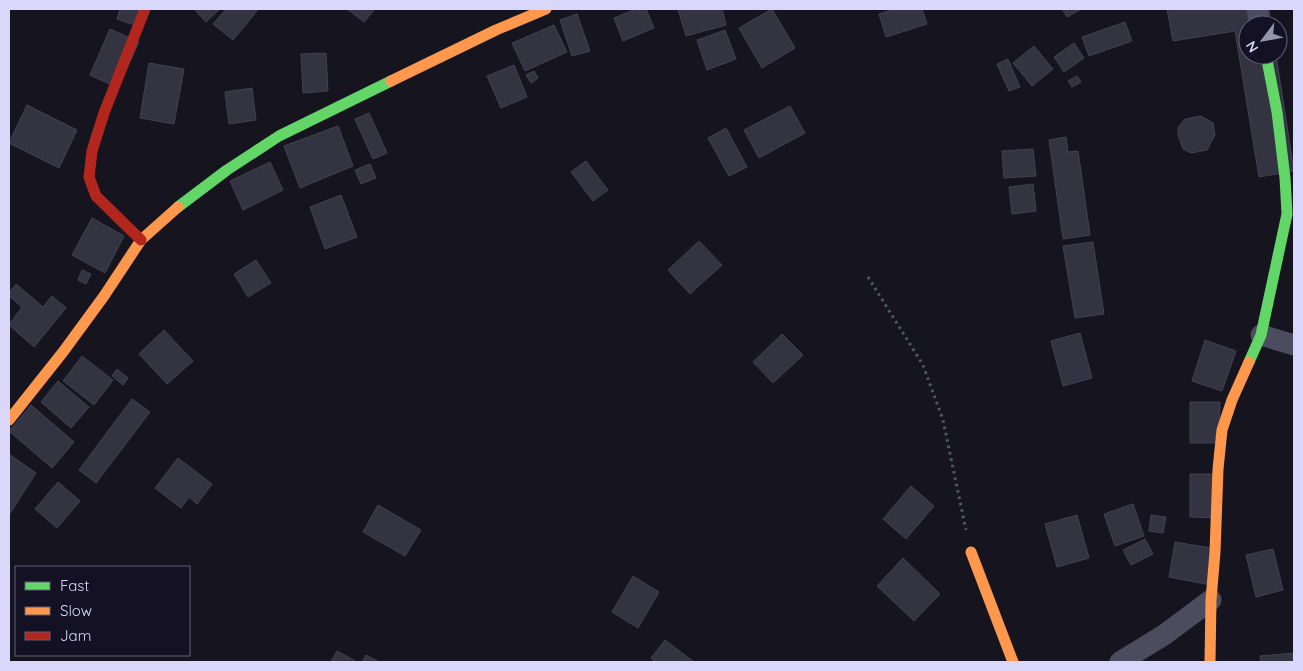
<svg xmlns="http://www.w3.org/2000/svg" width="1303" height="671" font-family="Quicksand,sans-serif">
<rect width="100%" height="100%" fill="#16151f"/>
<g fill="#343341" stroke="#434152">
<path d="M120 9H146L140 27 117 19Z"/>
<path d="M194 9H220L206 22Z"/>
<path d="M226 9H255L257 11 233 40 213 24Z"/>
<path d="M347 9H375L364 22Z"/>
<path d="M636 9H646L654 28 623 41 614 18Z"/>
<path d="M678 9H722L726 25 686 36Z"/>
<path d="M772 9 795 48 762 68 739 28Z"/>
<path d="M895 9H922L927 24 886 37 879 14Z"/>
<path d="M1062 9H1081L1067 17Z"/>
<path d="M1167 9H1269L1271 25H1248V55H1276L1294 171 1259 177 1235 31 1173 41Z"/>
<path d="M577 14 590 51 572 56 560 20Z"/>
<path d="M1125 22 1132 41 1089 56 1082 37Z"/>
<path d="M554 25 567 52 525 71 512 43Z"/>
<path d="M110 29 139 42 118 88 90 75Z"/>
<path d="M725 30 736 59 707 70 697 40Z"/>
<path d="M1074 43 1084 58 1064 72 1054 57Z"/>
<path d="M1034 46 1053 69 1032 86 1013 63Z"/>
<path d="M326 53 328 91 303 93 301 54Z"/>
<path d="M1008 59 1020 87 1009 91 997 64Z"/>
<path d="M149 63 184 69 174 124 140 118Z"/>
<path d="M514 65 527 97 501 108 487 76Z"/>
<path d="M534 71 538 78 531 83 526 75Z"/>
<path d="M1077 76 1081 82 1072 87 1068 81Z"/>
<path d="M252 88 256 120 229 124 225 92Z"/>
<path d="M27 105 77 130 59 168 9 143Z"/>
<path d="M790 106 805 133 759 158 744 130Z"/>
<path d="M369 113 387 153 373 159 355 119Z"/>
<path d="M1201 116 1213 123 1215 135 1207 150 1191 153 1183 149 1178 135V128L1185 119Z"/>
<path d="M338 126 353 166 300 188 284 146Z"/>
<path d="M726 128 747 167 729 176 708 138Z"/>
<path d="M1066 137 1068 152 1078 151 1090 235 1063 239 1049 140Z"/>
<path d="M1033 149 1036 176 1004 178 1002 151Z"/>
<path d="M586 161 608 190 593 201 571 172Z"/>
<path d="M270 162 283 190 243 210 230 181Z"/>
<path d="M370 164 376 178 361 184 355 170Z"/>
<path d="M1033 184 1036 211 1012 214 1009 187Z"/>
<path d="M341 195 357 237 325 249 310 207Z"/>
<path d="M92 218 124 236 105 273 72 255Z"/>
<path d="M699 241 722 265 690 294 668 270Z"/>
<path d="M1093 242 1104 314 1075 318 1063 246Z"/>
<path d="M256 260 271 283 248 297 234 274Z"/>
<path d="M82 270 91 274 86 284 78 280Z"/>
<path d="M16 284 43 307 52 296 66 308 34 347 9 325 22 307 9 296V293Z"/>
<path d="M164 330 193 361 167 384 139 354Z"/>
<path d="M1080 333 1092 378 1063 386 1051 341Z"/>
<path d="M782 334 803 355 773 383 753 362Z"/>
<path d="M1205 340 1236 351 1222 391 1192 381Z"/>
<path d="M82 356 113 380 94 405 63 381Z"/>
<path d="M117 369 128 378 123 385 112 376Z"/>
<path d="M58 381 89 407 71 428 41 402Z"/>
<path d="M132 399 150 412 96 483 79 470Z"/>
<path d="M1190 402H1220L1219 443H1190Z"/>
<path d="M31 405 74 442 52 468 9 431Z"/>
<path d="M9 454 36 473 9 515Z"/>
<path d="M178 458 212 484 197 504 189 497 181 508 155 488Z"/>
<path d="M1190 474H1220L1221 518 1190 517Z"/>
<path d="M58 482 80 501 57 528 35 509Z"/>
<path d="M911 486 934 506 906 539 883 519Z"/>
<path d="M1133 504 1144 536 1115 546 1104 514Z"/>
<path d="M378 505 421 530 405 556 363 532Z"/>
<path d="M1077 515 1089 558 1057 567 1045 524Z"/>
<path d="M1151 515 1166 517 1163 533 1149 531Z"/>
<path d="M1145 539 1153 554 1131 565 1123 550Z"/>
<path d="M1175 542 1217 549 1211 585 1169 577Z"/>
<path d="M1273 549 1283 590 1256 597 1246 555Z"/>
<path d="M903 558 940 594 914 621 877 586Z"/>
<path d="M633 576 659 592 638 628 612 612Z"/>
<path d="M665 640 694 662H655L651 658Z"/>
<path d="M337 651 357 662H331Z"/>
<path d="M1294 653V662H1261L1260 656Z"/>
<path d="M366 655 379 662H362Z"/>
</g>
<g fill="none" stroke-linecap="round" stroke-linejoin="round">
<path stroke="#4e5b65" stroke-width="3" stroke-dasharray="2.5 4" stroke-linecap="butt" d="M868 277 923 365 943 420 966 530"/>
<g stroke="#4c4c5f" stroke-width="21">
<path d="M1257 9 1260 25"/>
<path d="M1261 335 1294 345"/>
<path d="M1120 662 1164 635 1211 600"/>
</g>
<g stroke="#63d668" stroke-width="11">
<path d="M178 207 227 170 279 136 391 81"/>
<path d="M1249 362 1261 335 1287 214 1285 178 1277 112 1266 55"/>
</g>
<g stroke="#ff974d" stroke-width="11">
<path d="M391 81 496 30 546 9"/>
<path d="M9 420 63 352 104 296 141 240 178 207"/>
<path d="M971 552 1013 662"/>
<path d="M1210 662 1211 600 1215 552 1218 469 1222 430 1232 400 1249 362"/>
</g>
<path stroke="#b3261e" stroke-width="11" d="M141 240 96 196 89 177 92 151 104 113 145 9"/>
</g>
<rect width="1303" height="671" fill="none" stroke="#dad8fa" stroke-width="20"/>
<rect x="15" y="566" width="175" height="90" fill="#131123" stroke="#636179"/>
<rect x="25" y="582" width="25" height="8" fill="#63d668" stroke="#636179"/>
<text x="60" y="591" font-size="15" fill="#dad8fa">Fast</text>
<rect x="25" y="607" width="25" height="8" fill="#ff974d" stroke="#636179"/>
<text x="60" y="616" font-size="15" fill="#dad8fa">Slow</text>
<rect x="25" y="632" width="25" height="8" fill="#b3261e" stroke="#636179"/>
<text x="60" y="641" font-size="15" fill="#dad8fa">Jam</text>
<g transform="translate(1263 40) rotate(238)"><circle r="24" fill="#131123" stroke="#636179"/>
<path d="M0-4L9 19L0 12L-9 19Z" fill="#9594ad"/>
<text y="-8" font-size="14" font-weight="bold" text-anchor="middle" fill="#dad8fa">N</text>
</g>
</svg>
